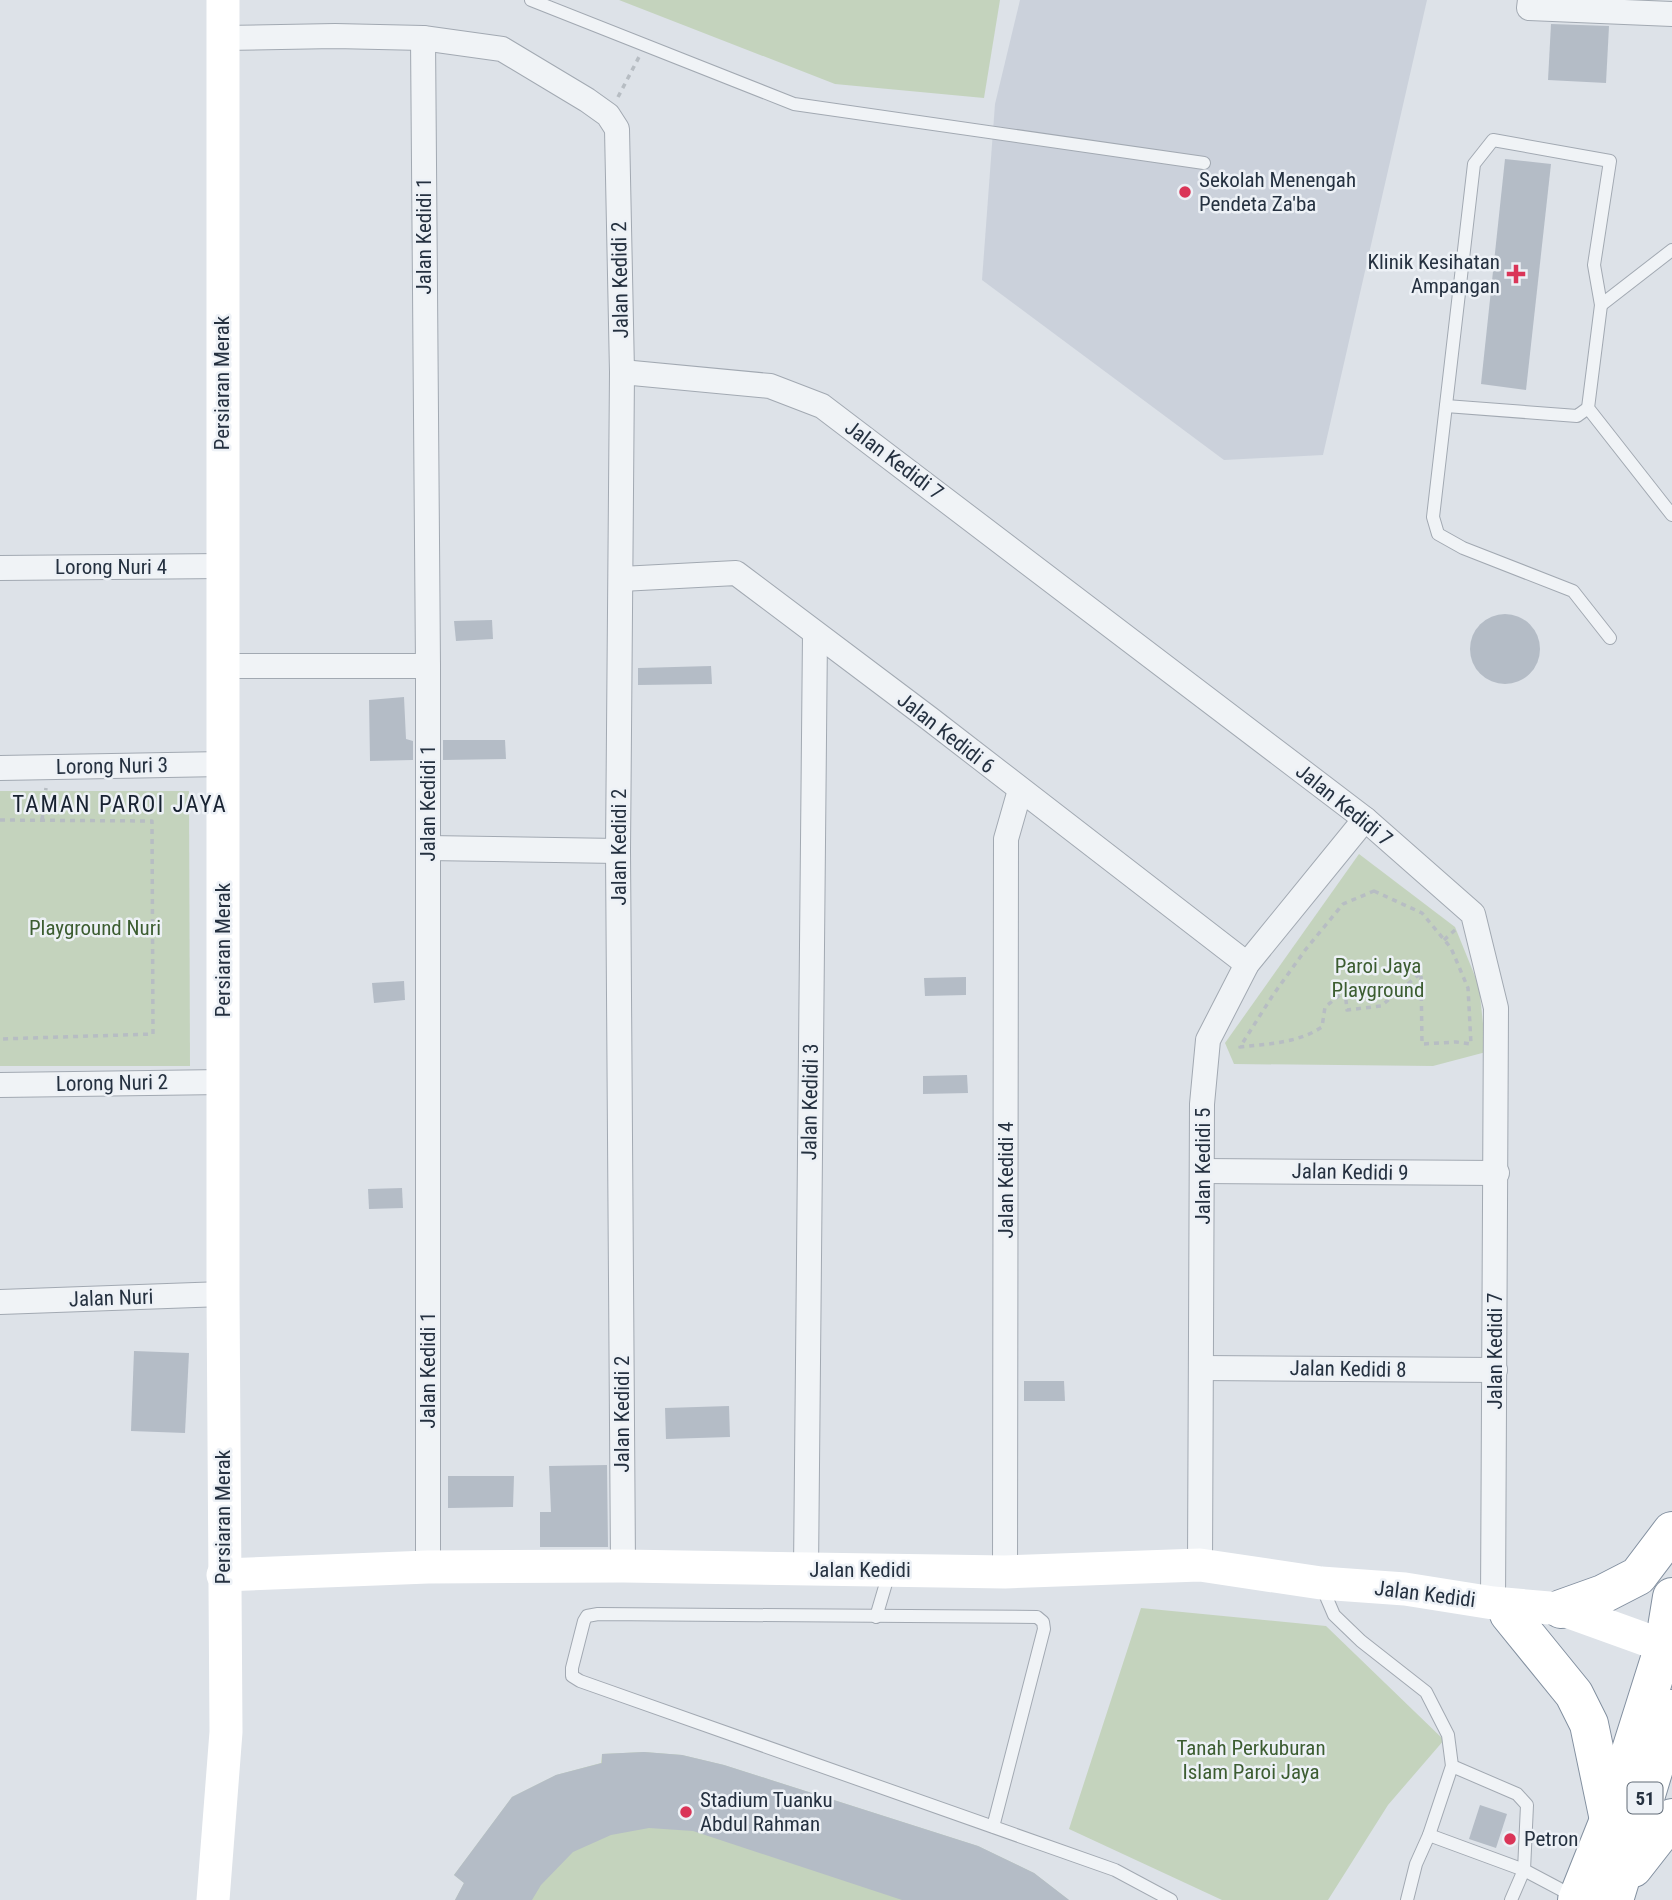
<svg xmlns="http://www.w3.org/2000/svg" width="1672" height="1900" font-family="'Roboto Condensed',sans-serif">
<rect width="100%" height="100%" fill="#dde2e8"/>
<path fill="#cbd1db" d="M1020 0H1427L1323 455 1224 460 982 280 995 104Z"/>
<g fill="#c4d3bd">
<path d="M619 0H1000L984 98 835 84Z"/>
<path d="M0 791H189L190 1066H0Z"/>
<path d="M1359 854 1455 927 1479 986 1486 1052 1433 1066 1234 1064 1225 1043Z"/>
<path d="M1141 1608 1326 1626 1444 1740 1388 1805 1328 1900H1222L1069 1829Z"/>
<path d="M644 1752 682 1755 724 1765 978 1846 1034 1873 1069 1900H455L464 1883 454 1875 512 1797 556 1775 601 1763 602 1754Z"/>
</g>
<g fill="#b4bcc6">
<path d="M1551 24 1609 26 1606 83 1548 80Z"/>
<path d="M1505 159 1551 164 1526 390 1481 384Z"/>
<circle cx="1505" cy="649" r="35"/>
<path d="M492 620 493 639 456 641 454 621Z"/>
<path d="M711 666 712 684 638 685V668Z"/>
<path d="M404 697 406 739 413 741V760L370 761 369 700Z"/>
<path d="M443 740H505L506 759 443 760Z"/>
<path d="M966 977V995L925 996 924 978Z"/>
<path d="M404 981 405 1000 374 1003 372 983Z"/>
<path d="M967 1075 968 1093 923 1094V1076Z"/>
<path d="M402 1188 403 1208 369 1209 368 1189Z"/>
<path d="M134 1351 189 1353 185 1433 131 1431Z"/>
<path d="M1024 1381H1064L1065 1401H1024Z"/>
<path d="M729 1406 730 1437 666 1439 665 1408Z"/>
<path d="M607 1465 608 1547H540V1512H551L549 1466Z"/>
<path d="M448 1476H514L513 1507 448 1508Z"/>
<path d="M644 1752 682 1755 724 1765 978 1846 1034 1873 1069 1900H902L693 1831 649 1828 611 1835 573 1852 541 1885 532 1900H455L464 1883 454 1875 512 1797 556 1775 602 1763V1754Z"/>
<path d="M1480 1805 1507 1814 1496 1848 1469 1839Z"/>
</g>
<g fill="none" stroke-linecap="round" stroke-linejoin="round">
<g stroke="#a2a9b2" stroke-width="14">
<g id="lane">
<path d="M531 0 794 104 1204 163"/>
<path d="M1601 305 1672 250"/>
<path d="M1446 406 1577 416 1588 408"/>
<path d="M1610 638 1573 591 1463 548 1438 534 1433 517 1474 164 1493 140 1610 161 1594 265 1601 305 1588 408 1672 515"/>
<path d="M1322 1587 1334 1615 1361 1641 1426 1692 1448 1735 1452 1766 1429 1835 1416 1864 1407 1900"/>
<path d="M876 1617 889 1573"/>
<path d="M1452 1766 1517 1794 1527 1805 1524 1870 1511 1900"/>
<path d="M993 1827 1044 1629 1043 1622 1037 1617 598 1614 587 1616 584 1621 572 1668V1676L580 1681 1115 1870 1171 1900"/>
<path d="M1429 1835 1524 1870 1573 1896"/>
</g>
</g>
<g stroke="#a2a9b2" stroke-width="26">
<g id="street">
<path d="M1530 0 1529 8 1672 14"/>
<path d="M223 38 335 36 423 38 502 49 587 100 608 115 617 129 622 372 618 851 623 1566"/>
<path d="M423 38 428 666V1567"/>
<path d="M622 372 770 386 822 406 1365 819 1473 914 1496 1008 1493 1603"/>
<path d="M0 568 223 566"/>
<path d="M621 579 736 573 930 719 1247 964"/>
<path d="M223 666H428"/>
<path d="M0 768 223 764"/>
<path d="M428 848 618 851"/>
<path d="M0 1085 223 1082"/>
<path d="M1203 1171 1497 1173"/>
<path d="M0 1302 223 1294"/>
<path d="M1201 1368 1495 1370"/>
<path d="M1200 1565 1202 1104 1208 1040 1247 964 1365 819"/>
<path d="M806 1570 815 634"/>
<path d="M1005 1572 1006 839 1020 790"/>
</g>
</g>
<g stroke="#8390a0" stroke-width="40">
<g id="highway">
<path d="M1561 1609 1603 1594 1638 1576 1672 1531"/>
<path d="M1509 1614 1574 1694 1589 1724 1608 1815"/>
<path d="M1633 1868 1672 1818"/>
<path d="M1577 1900 1609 1820 1664 1646 1672 1597"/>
<path d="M1614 1900 1672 1709"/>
</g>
</g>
<g stroke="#b7bdc3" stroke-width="3.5" stroke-dasharray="5 5" stroke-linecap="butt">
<path d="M618 97 639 57"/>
<path d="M0 820 152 821 153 1034 0 1039"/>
<path d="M42 820 46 788"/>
<path d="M1374 891 1422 913 1451 948 1468 988 1471 1044 1456 1042 1422 1044 1421 973 1381 1006 1347 1010 1345 991 1325 1007 1322 1027C1298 1043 1268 1044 1240 1047L1273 995 1306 949 1343 904Z"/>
<path d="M1444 940 1455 930"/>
</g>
<use href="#lane" stroke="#f0f3f6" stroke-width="12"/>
<use href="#street" stroke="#f0f3f6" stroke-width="24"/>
<g stroke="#fff" stroke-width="33">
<path d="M223 1575 428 1567 623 1566 1005 1572 1200 1565 1321 1583 1405 1589 1493 1603 1561 1609 1672 1649"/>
<path d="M213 1900 226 1732 223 1294V0"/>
</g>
<use href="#highway" stroke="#fff" stroke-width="38"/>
</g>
<g fill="#da3558" stroke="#edf1f6" stroke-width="2.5">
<circle cx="1185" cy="192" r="7"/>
<path d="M1512.5 263.5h7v7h7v7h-7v7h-7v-7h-7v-7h7z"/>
<circle cx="686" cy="1812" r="7"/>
<circle cx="1510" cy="1839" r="7"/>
</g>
<g text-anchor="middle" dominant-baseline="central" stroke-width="5" stroke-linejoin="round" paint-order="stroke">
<rect fill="#edf1f6" stroke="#616b77" stroke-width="2" x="1627.5" y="1782.5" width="35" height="31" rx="5"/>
<g font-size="19" font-weight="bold" fill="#253140">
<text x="1645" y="1798">51</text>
</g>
<g font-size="21" fill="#253140" stroke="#edf1f6" text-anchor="start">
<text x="1199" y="180">Sekolah Menengah<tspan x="1199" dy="24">Pendeta Za'ba</tspan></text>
<text x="1500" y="262" text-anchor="end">Klinik Kesihatan<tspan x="1500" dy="24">Ampangan</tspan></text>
<text x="700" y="1800">Stadium Tuanku<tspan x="700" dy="24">Abdul Rahman</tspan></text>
<text x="1524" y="1839">Petron</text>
</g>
<g font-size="21" fill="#253140" stroke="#edf1f6">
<text transform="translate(424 236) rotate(-90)">Jalan Kedidi 1</text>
<text transform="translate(620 280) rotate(-91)">Jalan Kedidi 2</text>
<text transform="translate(222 383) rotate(-90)">Persiaran Merak</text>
<text transform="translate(894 460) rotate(37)">Jalan Kedidi 7</text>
<text x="111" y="567">Lorong Nuri 4</text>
<text transform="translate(946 733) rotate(38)">Jalan Kedidi 6</text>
<text transform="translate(112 766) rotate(-1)">Lorong Nuri 3</text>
<text transform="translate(428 803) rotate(-90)">Jalan Kedidi 1</text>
<text transform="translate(1344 805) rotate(39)">Jalan Kedidi 7</text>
<text transform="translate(619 847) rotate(-90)">Jalan Kedidi 2</text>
<text transform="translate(223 950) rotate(-90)">Persiaran Merak</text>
<text transform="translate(112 1083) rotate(-1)">Lorong Nuri 2</text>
<text transform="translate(810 1102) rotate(-89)">Jalan Kedidi 3</text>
<text transform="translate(1203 1166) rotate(-90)">Jalan Kedidi 5</text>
<text transform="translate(1350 1172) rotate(1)">Jalan Kedidi 9</text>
<text transform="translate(1006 1180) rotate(-90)">Jalan Kedidi 4</text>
<text transform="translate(111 1298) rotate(-2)">Jalan Nuri</text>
<text transform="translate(1495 1351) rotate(-90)">Jalan Kedidi 7</text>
<text transform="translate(1348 1369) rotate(1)">Jalan Kedidi 8</text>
<text transform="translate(428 1370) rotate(-90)">Jalan Kedidi 1</text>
<text transform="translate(622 1414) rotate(-90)">Jalan Kedidi 2</text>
<text transform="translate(223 1517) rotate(-90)">Persiaran Merak</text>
<text x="860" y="1570">Jalan Kedidi</text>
<text transform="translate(1425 1594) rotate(7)">Jalan Kedidi</text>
</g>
<g font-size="21" fill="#3c5d31" stroke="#edf1f6">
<text x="95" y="928">Playground Nuri</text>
<text x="1378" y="966">Paroi Jaya<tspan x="1378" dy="24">Playground</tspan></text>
<text x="1251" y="1748">Tanah Perkuburan<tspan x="1251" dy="24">Islam Paroi Jaya</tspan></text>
</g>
<g font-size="23" letter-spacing="2" fill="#182231" stroke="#edf1f6">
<text x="120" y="804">TAMAN PAROI JAYA</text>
</g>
</g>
</svg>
